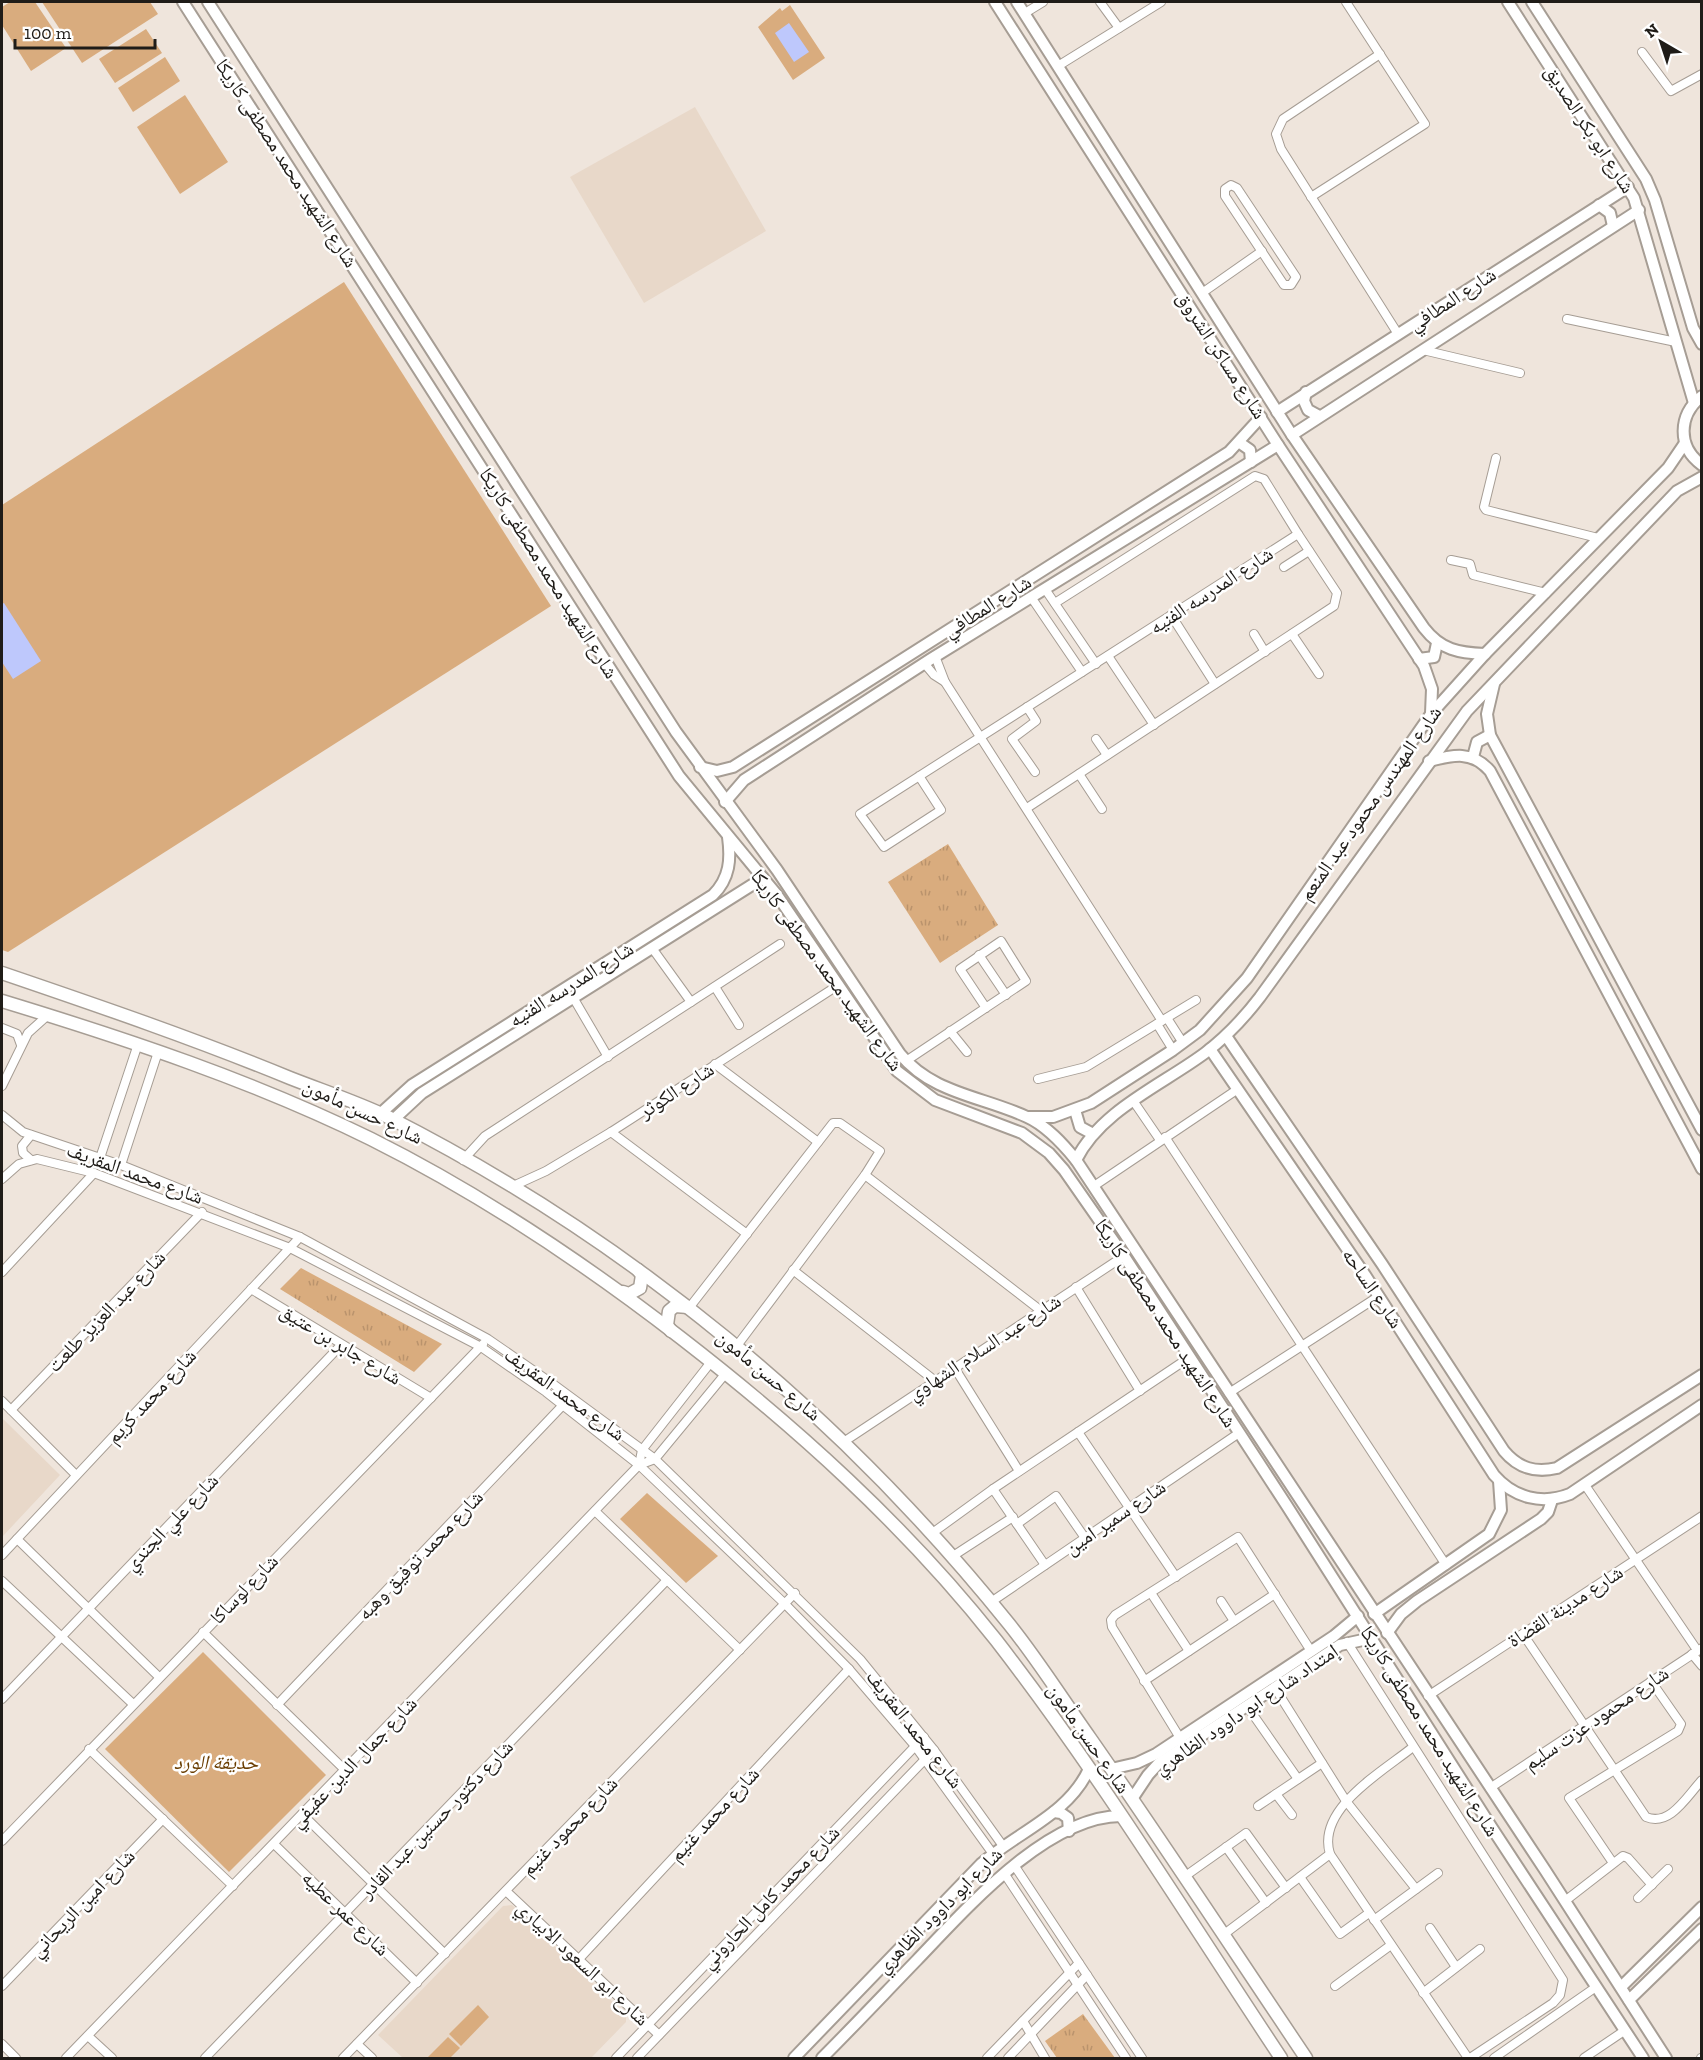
<svg xmlns="http://www.w3.org/2000/svg" width="1703" height="2060" font-family="'Zilla Slab','Noto Naskh Arabic',serif">
<defs>
<pattern id="grass-tufts" width="24" height="20" patternUnits="userSpaceOnUse" patternTransform="scale(1.5)"><rect width="24" height="20" fill="#d9ac7e"/><path d="M3 7l-1-3M5 7V3M7 7l1-3M15 17l-1-3M17 17v-4M19 17l1-3" fill="none" stroke="#ba936c"/></pattern>
</defs>
<rect width="100%" height="100%" fill="#efe5dc"/>
<g fill="#e8d8c9">
<path d="M695 107 766 231 644 303 570 177Z"/>
<path d="M2 1418 60 1475 2 1537Z"/>
<path d="M512 1905 626 2015V2022L591 2058H403L378 2035 503 1906Z"/>
</g>
<g fill="url(#grass-tufts)">
<path d="M948 844 998 925 940 963 888 882Z"/>
<path d="M301 1268 442 1344 414 1372 280 1289Z"/>
<path d="M1083 2014 1115 2058H1057L1045 2041Z"/>
</g>
<g fill="#d9ac7e">
<path d="M10 2H35L66 48 31 71 2 25V7Z"/>
<path d="M42 2H150L158 14 82 63Z"/>
<path d="M790 5 825 58 793 80 758 27 780 8 782 11Z"/>
<path d="M146 29 162 53 115 83 99 59Z"/>
<path d="M165 57 180 81 133 112 118 88Z"/>
<path d="M185 95 228 162 180 194 137 127Z"/>
<path d="M344 282 551 606 8 952 2 950V505Z"/>
<path d="M647 1493 718 1556 686 1583 620 1519Z"/>
<path d="M203 1652 326 1775 229 1872 105 1749Z"/>
<path d="M478 2005 489 2017 461 2046 449 2034Z"/>
<path d="M448 2037 460 2048 450 2058H427Z"/>
</g>
<g fill="#bec8fc">
<path d="M789 23 809 52 794 62 775 33Z"/>
<path d="M4 603 41 661 13 679 2 662V604Z"/>
</g>
<g fill="none" stroke-linecap="round" stroke-linejoin="round">
<g stroke="#a69d94" stroke-width="10">
<g id="minor">
<path d="M1100 2 1119 28"/>
<path d="M1025 13 1043 2"/>
<path d="M1642 52 1671 91 1702 74"/>
<path d="M1380 54 1283 119 1276 134 1281 149 1398 334"/>
<path d="M1058 66 1161 2"/>
<path d="M1231 185 1237 188 1296 277 1291 285H1284L1225 196V189Z"/>
<path d="M1311 197 1425 124 1346 2"/>
<path d="M1202 293 1262 251"/>
<path d="M1567 319 1676 342"/>
<path d="M1423 350 1520 373"/>
<path d="M1496 458 1484 507 1486 510 1598 538"/>
<path d="M1451 560 1470 564 1473 575 1546 593"/>
<path d="M1284 567 1309 551"/>
<path d="M1045 589 1096 664"/>
<path d="M1031 597 1082 672"/>
<path d="M1171 615 1215 684"/>
<path d="M1254 634 1265 652"/>
<path d="M1292 634 1319 674"/>
<path d="M935 656 945 682 1162 1021"/>
<path d="M1108 656 1154 725"/>
<path d="M924 663 934 675 945 682"/>
<path d="M1027 707 1036 721 1012 739 1035 772"/>
<path d="M1096 739 1107 755"/>
<path d="M1079 774 1102 809"/>
<path d="M919 776 941 810 884 847 860 814 1298 534 1264 479 1255 476 1055 603"/>
<path d="M1027 808 1334 606 1337 593 1298 534"/>
<path d="M652 948 691 1002"/>
<path d="M979 955 1006 995"/>
<path d="M715 987 739 1025"/>
<path d="M574 999 608 1057"/>
<path d="M1167 1018 1183 1043"/>
<path d="M1157 1024 1173 1050"/>
<path d="M2 1028 17 1034 21 1045"/>
<path d="M950 1031 967 1052"/>
<path d="M906 1061 1026 981 1001 941 960 969 986 1008"/>
<path d="M715 1064 818 1142"/>
<path d="M1038 1079 1086 1067 1196 1000"/>
<path d="M2 1086 28 1033 48 1015"/>
<path d="M1134 1102 1160 1140"/>
<path d="M2 1115 23 1132 121 1165 300 1237 488 1339 553 1384 655 1459 860 1659 934 1750 1003 1846"/>
<path d="M611 1132 747 1234"/>
<path d="M31 1135 22 1146 23 1153 31 1160"/>
<path d="M1165 1137 1446 1565"/>
<path d="M100 1158 138 1044"/>
<path d="M463 1160 485 1136 780 944"/>
<path d="M121 1165 158 1052"/>
<path d="M865 1175 1040 1310"/>
<path d="M2 1179 19 1164 37 1159 94 1173 290 1248 481 1347 546 1392 639 1465 785 1604 849 1669 915 1746 993 1854"/>
<path d="M1094 1186 1238 1089"/>
<path d="M511 1187 546 1171 611 1132 837 986"/>
<path d="M793 1270 934 1380"/>
<path d="M2 1272 94 1173"/>
<path d="M1076 1287 1140 1391"/>
<path d="M251 1289 431 1398"/>
<path d="M689 1308 833 1123H840L880 1151 865 1175 736 1347"/>
<path d="M954 1367 1019 1471"/>
<path d="M1229 1393 1379 1296"/>
<path d="M2 1401 76 1475"/>
<path d="M11 1410 202 1212"/>
<path d="M1078 1432 1176 1577"/>
<path d="M845 1441 1124 1256"/>
<path d="M639 1465 642 1450 711 1362"/>
<path d="M1585 1485 1697 1650"/>
<path d="M993 1489 1045 1565"/>
<path d="M595 1511 740 1650"/>
<path d="M1017 1524 1056 1496 1085 1538"/>
<path d="M931 1534 993 1489 1190 1357"/>
<path d="M17 1539 159 1677"/>
<path d="M2 1555 300 1237"/>
<path d="M953 1556 1013 1517"/>
<path d="M2 1581 133 1704"/>
<path d="M1151 1593 1189 1651"/>
<path d="M1221 1601 1234 1621"/>
<path d="M991 1602 1239 1433"/>
<path d="M203 1632 345 1770"/>
<path d="M1523 1634 1646 1817C1670 1827 1687 1796 1702 1780"/>
<path d="M1347 1642 1563 1980 1560 1995 1553 2003 1470 2058"/>
<path d="M1692 1654 1702 1666"/>
<path d="M1144 1681 1275 1594"/>
<path d="M1275 1688 1346 1801 1416 1889"/>
<path d="M1428 1696 1702 1516"/>
<path d="M2 1699 341 1345"/>
<path d="M277 1705 563 1405"/>
<path d="M1247 1706 1298 1779"/>
<path d="M1180 1738 1112 1627 1111 1620 1115 1615 1238 1537 1311 1651"/>
<path d="M1413 1747C1382 1772 1316 1809 1330 1854L1468 2058"/>
<path d="M89 1749 233 1886"/>
<path d="M1490 1788 1702 1648"/>
<path d="M1276 1794 1292 1815"/>
<path d="M1258 1806 1322 1763"/>
<path d="M302 1814 445 1954"/>
<path d="M2 1841 483 1344"/>
<path d="M274 1844 417 1983"/>
<path d="M1226 1847 1266 1903"/>
<path d="M1613 1863 1569 1798 1678 1731 1681 1724 1651 1681"/>
<path d="M1014 1865 1142 2058"/>
<path d="M1004 1873 1126 2058"/>
<path d="M1184 1877 1246 1833 1286 1888"/>
<path d="M1300 1877 1340 1934 1369 1913"/>
<path d="M506 1891 659 2035"/>
<path d="M1638 1898 1668 1869"/>
<path d="M1565 1901 1623 1856 1628 1858 1652 1885"/>
<path d="M1374 1920 1438 1873"/>
<path d="M1430 1928 1456 1967"/>
<path d="M1223 1935 1330 1854"/>
<path d="M579 1959 849 1669"/>
<path d="M2 1986 163 1819"/>
<path d="M1335 1986 1391 1945"/>
<path d="M1423 1993 1480 1949"/>
<path d="M1023 2021 1045 2058"/>
<path d="M88 2036 112 2058"/>
<path d="M2 2044 16 2058"/>
<path d="M357 2044 372 2058"/>
<path d="M66 2058 639 1465 655 1459 726 1373"/>
<path d="M205 2058 667 1580"/>
<path d="M343 2058 795 1593"/>
<path d="M616 2058 924 1737"/>
<path d="M637 2058 934 1750"/>
<path d="M987 2058 1079 1963"/>
<path d="M1008 2058 1087 1975"/>
<path d="M1494 2058 1596 1987"/>
<path d="M1584 2058 1624 2031"/>
<path d="M1701 2058H1702"/>
</g>
</g>
<g stroke="#a69d94" stroke-width="14">
<g id="tertiary">
<path d="M995 2 1278 445 1424 666 1432 689 1431 713"/>
<path d="M1017 2 1292 435 1424 628C1441 650 1459 653 1485 654"/>
<path d="M1508 2 1634 198 1694 403"/>
<path d="M1532 2 1646 179 1655 200 1693 328 1702 344"/>
<path d="M1599 205 1610 213 1613 226"/>
<path d="M1306 392 1304 401 1308 410 1319 416"/>
<path d="M1702 396C1678 415 1677 447 1702 465"/>
<path d="M1277 412 1628 187"/>
<path d="M1292 435 1639 210"/>
<path d="M1240 443 1250 450 1251 462"/>
<path d="M1419 659 1434 657 1437 643"/>
<path d="M1494 684 1487 714 1490 735 1702 1130"/>
<path d="M1473 757 1477 742 1490 735"/>
<path d="M1429 761C1453 755 1472 750 1490 771L1702 1169"/>
<path d="M700 767 717 771 733 767 1229 452 1261 417"/>
<path d="M725 802 744 780 931 659 1278 445"/>
<path d="M1226 1036 1382 1264 1504 1451C1519 1469 1536 1473 1557 1468L1702 1375"/>
<path d="M1210 1049 1365 1275 1494 1475C1514 1498 1542 1505 1570 1494L1702 1405"/>
<path d="M1075 1110 1080 1127 1093 1134"/>
<path d="M1029 1117H1053L1091 1103 1173 1050 1200 1030 1247 978 1431 714 1485 654 1668 468 1685 443"/>
<path d="M1076 1160C1101 1110 1162 1085 1205 1053 1226 1037 1244 1018 1260 997L1467 711 1677 491 1702 477"/>
<path d="M1374 1614 1489 1534 1501 1510 1499 1481"/>
<path d="M1387 1633 1401 1614 1417 1601 1541 1519 1548 1512 1552 1500"/>
<path d="M1111 1769 1137 1763 1156 1754 1334 1636 1358 1616"/>
<path d="M1132 1799 1148 1775 1158 1764 1340 1645 1372 1638"/>
<path d="M1054 1812 1061 1813 1068 1818 1069 1831"/>
<path d="M1621 1987 1702 1907"/>
<path d="M1629 2000 1702 1929"/>
<path d="M794 2058 981 1864C1017 1832 1068 1815 1089 1769"/>
<path d="M822 2058C854 2026 885 1993 917 1960 965 1910 1047 1816 1121 1816"/>
</g>
</g>
<g stroke="#a69d94" stroke-width="14">
<g id="secondary">
<path d="M183 2 679 776 777 895 897 1071 935 1100 1022 1133 1049 1153 1064 1170 1124 1256 1287 1506 1492 1828 1643 2058"/>
<path d="M208 2 676 732 777 870 900 1054C933 1094 982 1096 1027 1117 1047 1126 1063 1144 1076 1160L1545 1870 1666 2058"/>
<path d="M380 1114 412 1085 713 895C730 878 731 859 728 837"/>
<path d="M393 1120 422 1093 763 878"/>
</g>
</g>
<g stroke="#a69d94" stroke-width="15">
<g id="primary">
<path d="M2 973C99 1006 195 1039 290 1078 323 1091 357 1102 388 1117 629 1239 840 1414 1009 1624 1038 1660 1063 1700 1090 1738 1164 1844 1234 1951 1306 2058"/>
<path d="M2 1001C127 1039 253 1081 371 1139 481 1194 584 1263 681 1338 796 1427 905 1525 996 1640 1099 1773 1188 1918 1281 2058"/>
<path d="M623 1292 629 1294 640 1288 642 1275 638 1270"/>
<path d="M671 1331 667 1325 669 1311 675 1306 688 1307"/>
</g>
</g>
<use href="#minor" stroke="#fff" stroke-width="8"/>
<use href="#tertiary" stroke="#fff" stroke-width="10"/>
<use href="#secondary" stroke="#fff" stroke-width="10"/>
<use href="#primary" stroke="#fff" stroke-width="12"/>
</g>
<g text-anchor="middle" dominant-baseline="central" stroke-width="5" stroke-linejoin="round" paint-order="stroke">
<g font-size="20" fill="#1f1c18" stroke="#fff">
<text transform="translate(1590 129) rotate(57)">شارع ابو بكر الصديق</text>
<text transform="translate(287 163) rotate(57)">شارع الشهيد محمد مصطفى كاريكا</text>
<text transform="translate(1452 299) rotate(-33)">شارع المطافي</text>
<text transform="translate(1222 355) rotate(57)">شارع مساكن الشروق</text>
<text transform="translate(549 573) rotate(58)">شارع الشهيد محمد مصطفى كاريكا</text>
<text transform="translate(1211 590) rotate(-33)">شارع المدرسه الفنيه</text>
<text transform="translate(987 606) rotate(-32)">شارع المطافي</text>
<text transform="translate(1370 803) rotate(-55)">شارع المهندس محمود عبد المنعم</text>
<text transform="translate(827 970) rotate(54)">شارع الشهيد محمد مصطفى كاريكا</text>
<text transform="translate(571 984) rotate(-32)">شارع المدرسه الفنيه</text>
<text transform="translate(676 1090) rotate(-33)">شارع الكوثر</text>
<text transform="translate(363 1111) rotate(25)">شارع حسن مأمون</text>
<text transform="translate(135 1173) rotate(20)">شارع محمد المقريف</text>
<text transform="translate(1373 1288) rotate(56)">شارع الساحه</text>
<text transform="translate(106 1311) rotate(-46)">شارع عبد العزيز طلعت</text>
<text transform="translate(1166 1323) rotate(57)">شارع الشهيد محمد مصطفى كاريكا</text>
<text transform="translate(341 1344) rotate(31)">شارع جابر بن عتيق</text>
<text transform="translate(984 1347) rotate(-33)">شارع عبد السلام الشهاوي</text>
<text transform="translate(769 1375) rotate(40)">شارع حسن مأمون</text>
<text transform="translate(565 1394) rotate(36)">شارع محمد المقريف</text>
<text transform="translate(151 1396) rotate(-47)">شارع محمد كريم</text>
<text transform="translate(1115 1517) rotate(-34)">شارع سمير امين</text>
<text transform="translate(171 1522) rotate(-46)">شارع علي الجندي</text>
<text transform="translate(420 1555) rotate(-46)">شارع محمد توفيق وهبه</text>
<text transform="translate(244 1589) rotate(-46)">شارع لوساكا</text>
<text transform="translate(1565 1606) rotate(-33)">شارع مدينة القضاة</text>
<text transform="translate(1246 1709) rotate(-34)">إمتداد شارع ابو داوود الظاهري</text>
<text transform="translate(1596 1718) rotate(-34)">شارع محمود عزت سليم</text>
<text transform="translate(915 1729) rotate(52)">شارع محمد المقريف</text>
<text transform="translate(1430 1731) rotate(58)">شارع الشهيد محمد مصطفى كاريكا</text>
<text transform="translate(1089 1738) rotate(55)">شارع حسن مأمون</text>
<text transform="translate(353 1762) rotate(-46)">شارع جمال الدين عفيفي</text>
<text transform="translate(714 1814) rotate(-47)">شارع محمد غنيم</text>
<text transform="translate(436 1819) rotate(-46)">شارع دكتور حسنين عبد القادر</text>
<text transform="translate(569 1826) rotate(-46)">شارع محمود غنيم</text>
<text transform="translate(770 1897) rotate(-46)">شارع محمد كامل الحاروني</text>
<text transform="translate(82 1903) rotate(-46)">شارع امين الريحاني</text>
<text transform="translate(939 1910) rotate(-45)">شارع ابو داوود الظاهري</text>
<text transform="translate(346 1913) rotate(44)">شارع عمر عطيه</text>
<text transform="translate(583 1963) rotate(43)">شارع ابو السعود الابياري</text>
</g>
<g font-size="20" font-style="italic" fill="#6a3d00" stroke="#fff">
<text x="216" y="1762">حديقة الورد</text>
</g>
</g>
<rect width="1703" height="2060" fill="none" stroke="#1f1c18" stroke-width="6"/>
<g transform="translate(1661 42) rotate(321)" stroke="#ffffff" stroke-width="4.5" paint-order="stroke">
<path d="M0-4.5L10 22L0 15L-10 22Z" fill="#1f1c18"/>
<text y="-9" font-size="16" font-weight="bold" text-anchor="middle" fill="#1f1c18">N</text>
</g>
<path d="M15 39v9h140v-9" fill="none" stroke="#1f1c18" stroke-width="3"/>
<text x="24" y="39" font-size="18" fill="#1f1c18" stroke="#ffffff" stroke-width="4.5" paint-order="stroke">100 m</text>
</svg>
